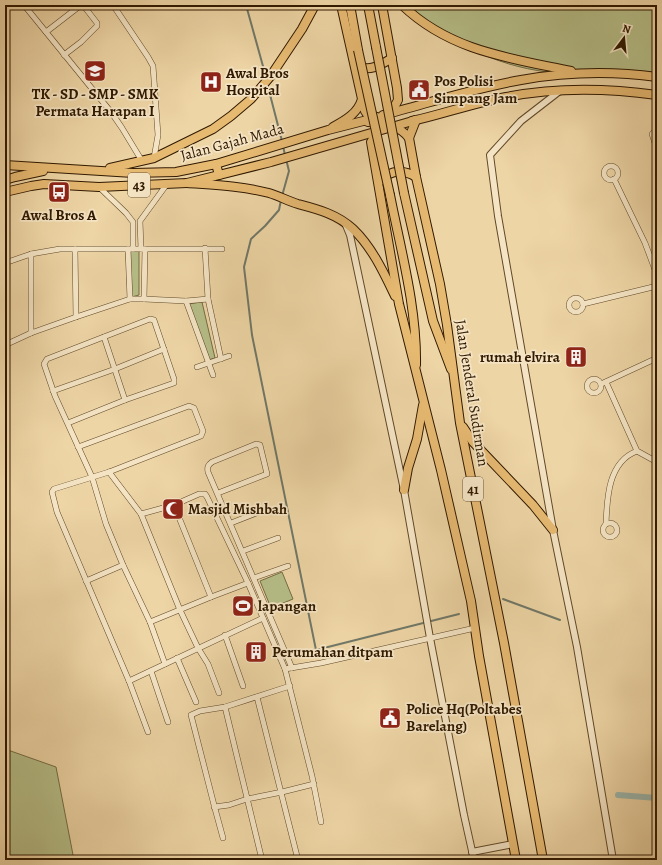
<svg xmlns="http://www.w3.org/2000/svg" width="662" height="865" font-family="Alegreya,serif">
<rect width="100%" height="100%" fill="#eed5a5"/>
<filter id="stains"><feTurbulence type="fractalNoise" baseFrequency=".005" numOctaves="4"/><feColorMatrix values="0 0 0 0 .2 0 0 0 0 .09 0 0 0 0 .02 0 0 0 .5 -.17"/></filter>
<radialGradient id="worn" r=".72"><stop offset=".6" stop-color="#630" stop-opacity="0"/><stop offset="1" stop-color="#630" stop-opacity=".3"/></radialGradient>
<g fill="#b6be88" stroke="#736c44">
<path d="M409 5H657V81C621 75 584 76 547 72 494 65 447 42 409 5Z"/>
<path d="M126 251H139V295L128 298Z"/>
<path d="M202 302 215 358 208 360 187 304Z"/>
<path d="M282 572 293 599 271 608 260 581Z"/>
<path d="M246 600 250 608 239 612 236 604Z"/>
<path d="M5 749 56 767 74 860H5Z"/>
</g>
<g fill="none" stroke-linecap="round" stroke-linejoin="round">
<g stroke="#707868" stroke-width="2">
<path d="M246 5 266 77"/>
<path d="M267 83 282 141"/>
<path d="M283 146 285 155"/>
<path d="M282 196 289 171 286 159"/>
<path d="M281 200 279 210 265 226 251 239 244 267 252 335 316 650 459 614"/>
<path d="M503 599 560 620"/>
</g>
<path stroke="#9bb7ae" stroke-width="6" d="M618 795 657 798"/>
<g stroke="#604829" stroke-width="6">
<g id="minor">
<path d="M24 5 111 112 122 128 142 161"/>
<path d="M113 5 148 57 153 66 158 135 154 158"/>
<path d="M46 32 81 5"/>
<path d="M64 55 81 42 97 26V23L83 5"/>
<path d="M657 132H654L652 134 657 149"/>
<circle cx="611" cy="173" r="7"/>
<path d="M614 179 645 243 657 275"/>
<path d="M99 187 126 213 133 222V249"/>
<path d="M205 248 208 299 221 359"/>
<path d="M75 249 76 317"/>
<path d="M128 249 130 299"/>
<path d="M141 249 140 221 167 184"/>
<path d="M31 254V333"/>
<path d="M5 263 31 254 60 249H222"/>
<circle cx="576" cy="305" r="7"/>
<path d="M144 299 145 249"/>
<path d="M186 301 213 375"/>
<path d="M583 304 657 286"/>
<path d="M104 337 125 400"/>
<path d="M5 345 31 333 76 317 130 299H144L186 301 208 299"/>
<path d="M197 367 229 356"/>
<circle cx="594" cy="386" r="7"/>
<path d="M606 382 637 451 657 462"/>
<path d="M601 384 657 358"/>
<path d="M53 391 115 369 164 349"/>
<path d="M68 423 125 400 174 383V379L154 320 150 319 47 359 44 364 55 396 92 477 106 524 123 565 150 622 165 664"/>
<path d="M78 447 189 406 194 408 203 431 201 436 109 472 54 489 52 492 57 512 129 681 148 732"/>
<path d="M109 472 141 514 180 610 198 648 208 664 219 693"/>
<path d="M218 493 267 474 260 445 256 444 212 462C208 465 207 467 208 472L292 668"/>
<path d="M174 505 211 597"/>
<path d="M141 514 174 505 199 494H205L207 497 248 583 285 669 312 776 321 822"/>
<circle cx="610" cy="530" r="7"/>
<path d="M231 523 259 512"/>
<path d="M606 524C607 498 608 462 637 451"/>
<path d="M243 551 278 538"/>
<path d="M254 578 288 566"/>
<path d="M86 581 123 565"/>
<path d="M150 622 211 597 248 583"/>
<path d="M225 635 243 686"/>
<path d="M177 658 196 702"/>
<path d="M285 669 321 663 475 628"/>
<path d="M151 671 168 722"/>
<path d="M129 681 263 618"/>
<path d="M257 697 298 860"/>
<path d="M225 707 262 860"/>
<path d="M214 807 229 805 247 799 282 792 314 784"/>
<path d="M223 838 214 805 191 715 200 711 225 707 290 686"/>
</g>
</g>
<g stroke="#604829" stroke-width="8">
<g id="tertiary">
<path d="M561 90 521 121 490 155 498 216 553 530 577 647 613 860"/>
<path d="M345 223 350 235 404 490 430 638 464 815 474 860"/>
<path d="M472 852 513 844"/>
</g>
</g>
<g stroke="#301900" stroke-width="10">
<g id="primary">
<path d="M350 5 358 50"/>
<path d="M368 5 376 47"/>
<path d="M382 5 397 88 398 100 390 115"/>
<path d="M402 5C450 51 509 58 571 71"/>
<path d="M356 65C368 73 381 65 392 58"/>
<path d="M362 99 365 111 367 114 390 121"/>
<path d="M383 115C429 103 474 88 521 80 566 72 612 71 657 77"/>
<path d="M412 121C443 114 474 103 506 97 556 87 607 88 657 95"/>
<path d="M333 127C346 120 358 113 362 99L341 5"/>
<path d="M5 192 31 186 44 184 99 187 187 183 271 162 416 120"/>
<path d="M404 193 433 321 451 369"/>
<path d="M390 195C401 251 417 308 416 365"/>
</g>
</g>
<g stroke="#301900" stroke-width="10">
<g id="trunk">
<path d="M416 120 409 138 416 177 440 284 447 325 460 423 504 643 543 860"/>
<path d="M368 122C384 123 399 125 409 138"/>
<path d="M377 132 371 142 399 304 441 470 471 601 479 656 516 860"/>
<path d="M216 164 219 175"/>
<path d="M5 165 133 173 176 172 216 164 328 130 375 118"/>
<path d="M110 168 154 158 213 129 231 116 251 99 270 77 302 29 315 5"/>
<path d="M5 180 15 177 43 171"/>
<path d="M382 180C391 169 405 170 416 177"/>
<path d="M187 183C214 185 242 186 269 193 279 196 288 201 298 204 317 209 337 214 353 229 372 247 384 273 395 296"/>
<path d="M463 427 473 442 533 505 553 530"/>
<path d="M404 490 408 468 417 439 423 405"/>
</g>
</g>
<use href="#minor" stroke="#f4e4c4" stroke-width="5"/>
<use href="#tertiary" stroke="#f4e4c4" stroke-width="6"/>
<use href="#primary" stroke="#e7ba72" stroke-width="8"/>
<use href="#trunk" stroke="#e7ba72" stroke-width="8"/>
<g stroke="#301900" stroke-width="10" stroke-linecap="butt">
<g id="primary-bridge">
<path d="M376 47 404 193"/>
<path d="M358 50 390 195"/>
</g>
</g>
<use href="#primary-bridge" stroke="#e7ba72" stroke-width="8"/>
</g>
<defs>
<g id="school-square" transform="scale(1.15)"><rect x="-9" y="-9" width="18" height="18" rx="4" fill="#8f2418" stroke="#f4e4c4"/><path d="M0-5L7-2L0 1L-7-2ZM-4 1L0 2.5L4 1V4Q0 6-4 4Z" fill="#fff"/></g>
<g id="hospital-square" transform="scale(1.15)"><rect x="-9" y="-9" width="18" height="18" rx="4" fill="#8f2418" stroke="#f4e4c4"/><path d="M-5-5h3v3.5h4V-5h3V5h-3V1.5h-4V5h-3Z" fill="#fff"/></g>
<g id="civic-square" transform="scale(1.15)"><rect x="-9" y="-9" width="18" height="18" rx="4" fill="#8f2418" stroke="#f4e4c4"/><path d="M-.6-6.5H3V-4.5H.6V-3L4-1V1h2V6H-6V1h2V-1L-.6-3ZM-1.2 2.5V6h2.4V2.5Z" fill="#fff"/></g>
<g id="bus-square" transform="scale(1.15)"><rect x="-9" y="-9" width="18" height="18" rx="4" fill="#8f2418" stroke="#f4e4c4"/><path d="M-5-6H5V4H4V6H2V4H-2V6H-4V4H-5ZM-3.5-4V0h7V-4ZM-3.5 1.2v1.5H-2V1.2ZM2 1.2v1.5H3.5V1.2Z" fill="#fff"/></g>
<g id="building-square" transform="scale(1.15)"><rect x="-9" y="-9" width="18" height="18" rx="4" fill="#8f2418" stroke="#f4e4c4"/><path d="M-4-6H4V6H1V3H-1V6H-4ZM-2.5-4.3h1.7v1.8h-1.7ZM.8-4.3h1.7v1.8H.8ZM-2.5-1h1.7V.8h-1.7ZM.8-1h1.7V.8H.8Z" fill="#fff"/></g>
<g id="mosque-square" transform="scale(1.15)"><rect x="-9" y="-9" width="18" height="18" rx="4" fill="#8f2418" stroke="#f4e4c4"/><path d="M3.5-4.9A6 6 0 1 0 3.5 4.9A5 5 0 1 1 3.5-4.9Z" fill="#fff"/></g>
<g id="stadium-square" transform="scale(1.15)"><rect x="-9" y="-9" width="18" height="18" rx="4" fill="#8f2418" stroke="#f4e4c4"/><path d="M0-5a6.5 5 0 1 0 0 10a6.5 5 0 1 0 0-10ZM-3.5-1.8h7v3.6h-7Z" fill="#fff"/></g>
</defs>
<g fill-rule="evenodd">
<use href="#school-square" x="95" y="71"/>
<use href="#hospital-square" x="211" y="82"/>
<use href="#civic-square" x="419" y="90"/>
<use href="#bus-square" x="59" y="192"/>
<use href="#building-square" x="576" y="357"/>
<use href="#mosque-square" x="173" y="509"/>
<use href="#stadium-square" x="243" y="606"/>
<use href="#building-square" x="256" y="652"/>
<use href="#civic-square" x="390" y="718"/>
</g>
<g text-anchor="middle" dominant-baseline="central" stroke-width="3.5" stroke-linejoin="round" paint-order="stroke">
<g fill="#f4e4c4" stroke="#6b563b" stroke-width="1">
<rect x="128" y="173" width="22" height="24" rx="3"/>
<rect x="463" y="477" width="20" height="24" rx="3"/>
</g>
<g font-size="14" font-weight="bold" fill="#301900">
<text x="139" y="185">43</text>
<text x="473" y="489">41</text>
</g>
<g font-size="15" font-weight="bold" fill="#301900" stroke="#f4e4c4" text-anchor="start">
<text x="226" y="73">Awal Bros<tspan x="226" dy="17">Hospital</tspan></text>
<text x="434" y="81">Pos Polisi<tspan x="434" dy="17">Simpang Jam</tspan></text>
<text x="95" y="94" text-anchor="middle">TK - SD - SMP - SMK<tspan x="95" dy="17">Permata Harapan I</tspan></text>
<text x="59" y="215" text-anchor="middle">Awal Bros A</text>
<text x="560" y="357" text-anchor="end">rumah elvira</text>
<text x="188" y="509">Masjid Mishbah</text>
<text x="258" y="606">lapangan</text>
<text x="272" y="652">Perumahan ditpam</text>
<text x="406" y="709">Police Hq(Poltabes<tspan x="406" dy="17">Barelang)</tspan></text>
</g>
<g font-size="15" fill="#301900" stroke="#f4e4c4">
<text transform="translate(232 142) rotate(-15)">Jalan Gajah Mada</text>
<text transform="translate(472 393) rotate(81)">Jalan Jenderal Sudirman</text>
</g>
</g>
<rect width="662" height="865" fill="none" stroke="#eed5a5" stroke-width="20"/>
<rect x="6" y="6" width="650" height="853" fill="none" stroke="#301900" stroke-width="2"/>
<rect x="10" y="10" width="642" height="845" fill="none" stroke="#301900"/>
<g transform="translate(624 38) rotate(16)" stroke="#f4e4c4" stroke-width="3" paint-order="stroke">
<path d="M0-3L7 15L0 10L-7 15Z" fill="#301900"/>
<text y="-6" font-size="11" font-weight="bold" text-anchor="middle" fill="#301900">N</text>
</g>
<rect width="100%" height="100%" filter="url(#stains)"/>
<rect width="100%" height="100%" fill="url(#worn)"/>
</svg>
